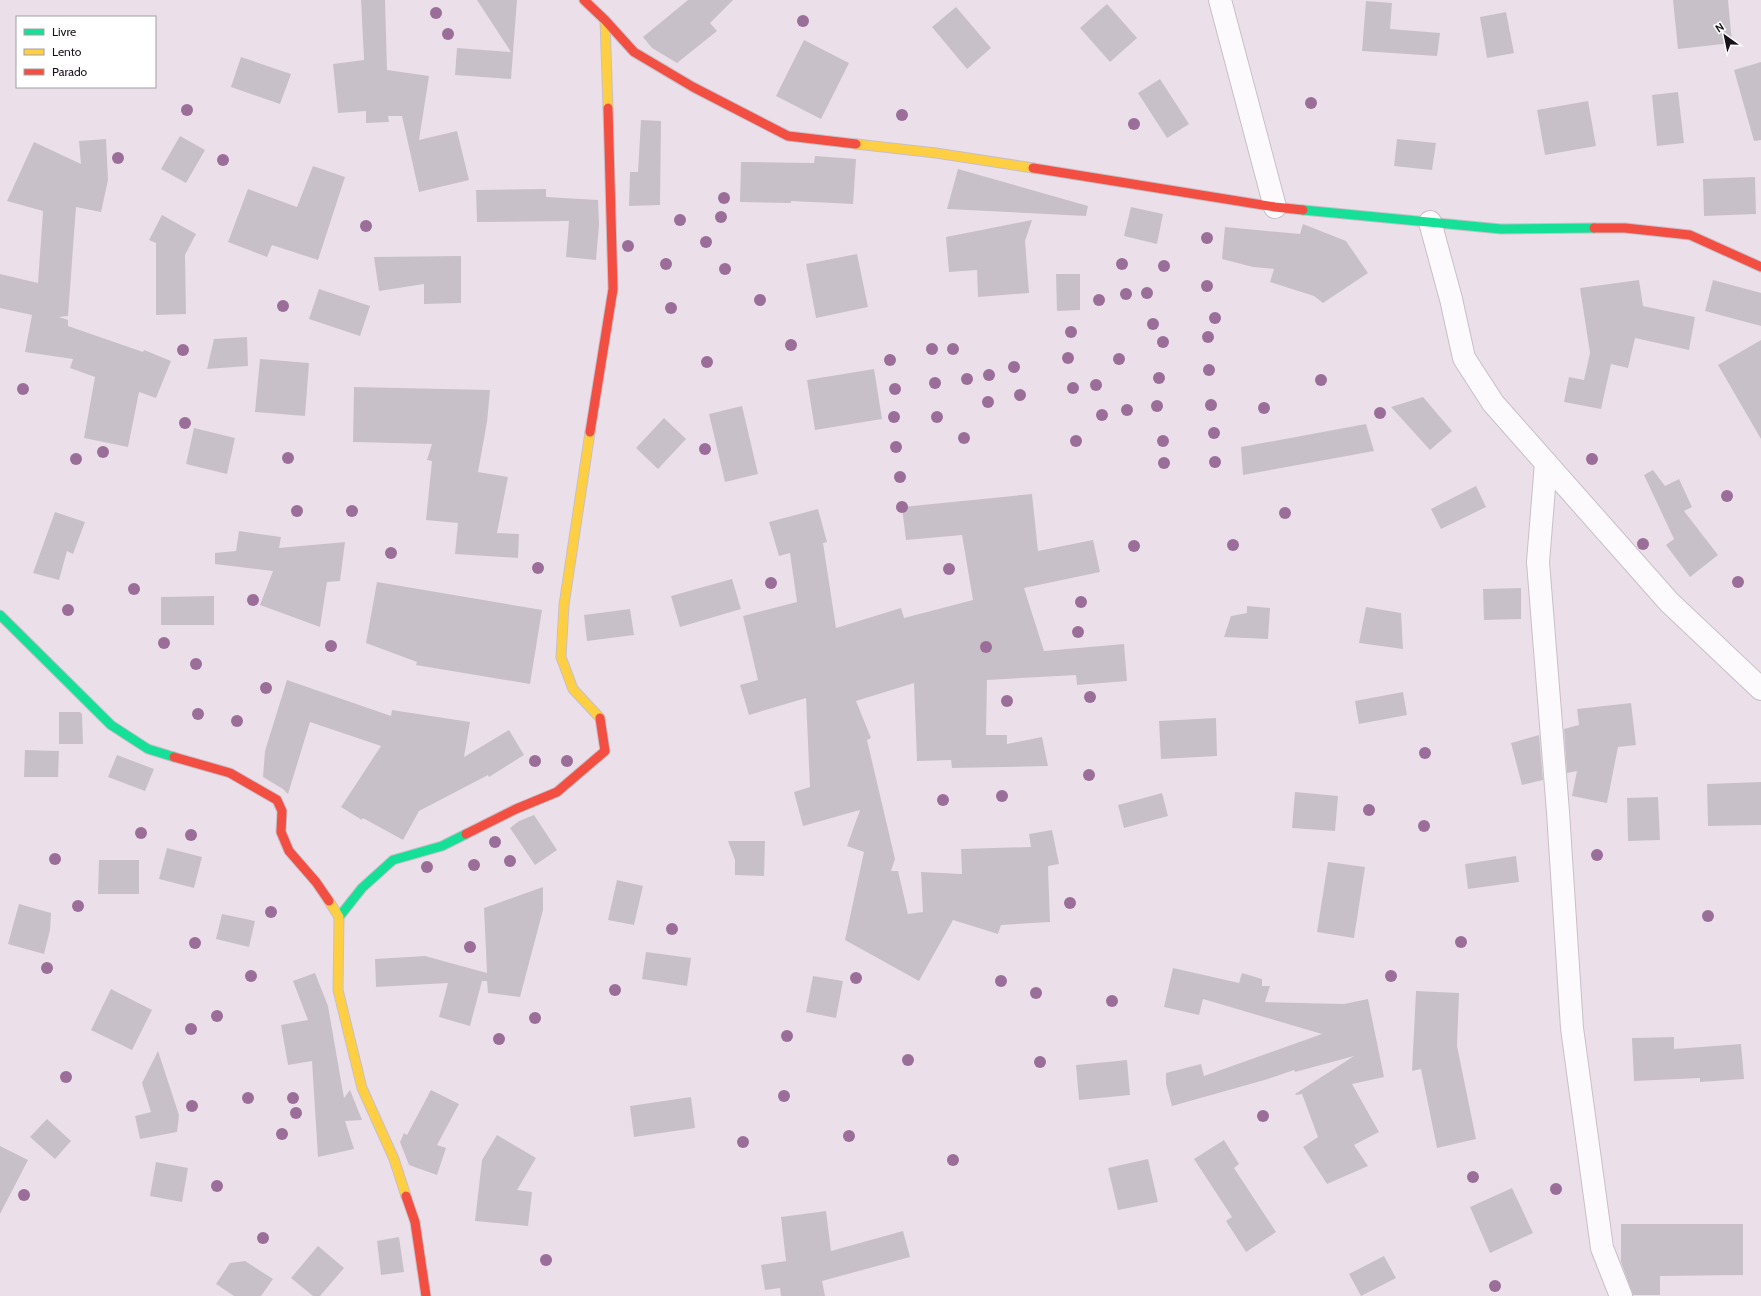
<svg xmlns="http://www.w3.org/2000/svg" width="1761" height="1296" font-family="Cabin,sans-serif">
<rect width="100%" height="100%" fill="#ebe0ea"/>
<g fill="#c8c0c8">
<path d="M361 0H385L387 70 429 76 419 140 457 131 469 180 419 192 402 116H388L389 122 366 123V111L338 113 333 64 364 60Z"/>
<path d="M477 0H517L511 79 455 75 457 48 511 52Z"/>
<path d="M688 0H733L710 23 717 31 677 63 652 48 643 37Z"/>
<path d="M1673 0H1728L1732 43 1678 49Z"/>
<path d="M1366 1 1392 3 1390 29 1440 33 1437 56 1362 51Z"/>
<path d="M1107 4 1137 38 1110 62 1080 28Z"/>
<path d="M956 7 991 48 967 69 932 27Z"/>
<path d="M1506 12 1514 53 1487 58 1480 17Z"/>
<path d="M804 40 849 63 821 119 776 96Z"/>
<path d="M241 57 291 74 280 104 231 87Z"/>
<path d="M1761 62V140L1754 141 1734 70Z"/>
<path d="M1160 79 1189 124 1167 138 1138 93Z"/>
<path d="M1678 92 1684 143 1657 146 1652 95Z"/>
<path d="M1588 101 1596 146 1545 155 1537 110Z"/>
<path d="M641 120 661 121 660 205 629 206 630 172H638Z"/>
<path d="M180 136 205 150 186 183 161 169Z"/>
<path d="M106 139 108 180 101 212 76 207 68 316 59 317 68 320V326L143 352 144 350 171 361 156 398 139 392 128 447 84 438 95 377 70 368 73 359 25 352 32 315 0 308V274L38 283 43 211 7 201 34 142 81 164 79 141Z"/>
<path d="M1397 139 1436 143 1432 170 1394 166Z"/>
<path d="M815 156 856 159 853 204 791 201V203L740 202 741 162 814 163Z"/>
<path d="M313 166 345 177 318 260 272 245 267 257 228 242 248 189 297 207Z"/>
<path d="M958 169 1088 206 1086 216 947 209Z"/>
<path d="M1755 177 1756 214 1704 216 1703 179Z"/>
<path d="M546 189V197L598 200 599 225 596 260 566 257 569 221 477 222 476 190Z"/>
<path d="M1131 207 1163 214 1157 244 1124 236Z"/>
<path d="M162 215 196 234 185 255 186 314 156 315V243L149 240Z"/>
<path d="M1032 220 1025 241 1029 293 978 297 977 270 949 272 946 237Z"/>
<path d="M1303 224 1346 241 1368 273 1323 303 1314 296 1270 282 1274 269 1253 267 1222 259 1225 227 1300 234Z"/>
<path d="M857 254 868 307 816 318 806 264Z"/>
<path d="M461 256V303L424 304V284L379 291 374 257Z"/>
<path d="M1056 274H1080V310L1057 311Z"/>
<path d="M1639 280 1643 306 1695 317 1689 350 1635 338 1628 368 1611 364 1601 409 1564 402 1569 377 1584 380 1590 353 1580 288Z"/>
<path d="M1713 280 1761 293V326L1705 311Z"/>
<path d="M319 289 370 306 360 336 309 319Z"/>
<path d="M247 337 248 366 207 369 214 339Z"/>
<path d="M1761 340V439L1718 365Z"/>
<path d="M260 359 309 363 305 416 255 412Z"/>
<path d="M874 369 882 419 815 430 807 380Z"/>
<path d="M354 387 490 390 487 422 478 472 508 477 497 533 519 534 518 558 455 554 458 523 426 520 432 461 427 460 432 444 353 442Z"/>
<path d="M1423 397 1452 431 1430 450 1391 407Z"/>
<path d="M742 406 758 474 725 482 709 414Z"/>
<path d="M664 418 686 439 658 469 636 448Z"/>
<path d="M1366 424 1374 451 1243 475 1241 447Z"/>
<path d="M194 428 235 438 227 474 186 464Z"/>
<path d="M1653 470 1665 486 1679 479 1692 507 1684 511 1718 555 1690 577 1666 545 1674 539 1644 475Z"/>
<path d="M1476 486 1486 507 1441 529 1431 509Z"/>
<path d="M1032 494 1038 551 1093 540 1100 572 1024 588 1044 651 1124 644 1127 681 1077 685 1076 675 987 680 986 735H1007V744L1042 737 1048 766 952 768 951 760 917 761 914 683 856 701 871 738 867 740 895 859 891 871H898L908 914 923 912 921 872 962 874 961 849 1031 847 1029 834 1052 830 1059 864 1048 866 1050 922 1001 925 998 934 953 920 919 981 845 940 864 852 847 846 860 810 803 826 794 792 810 787 806 698 749 715 740 685 758 680 743 616 797 602 790 553 779 556 769 522 818 509 827 542 823 543 836 628 901 608 904 618 973 600 962 535 906 540 902 507Z"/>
<path d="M55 512 85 522 73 554 67 551 59 580 33 573Z"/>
<path d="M239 531 281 537 279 548 345 542 340 581 327 582 320 627 260 605 273 571 215 564V553L236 551Z"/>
<path d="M732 579 741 609 680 627 671 596Z"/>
<path d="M377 582 542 610 530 684 416 665 417 662 366 643Z"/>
<path d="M1521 588V619L1484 620 1483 589Z"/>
<path d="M214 596V625H161V597Z"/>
<path d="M1247 606 1270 608 1268 639 1224 637 1231 616 1247 613Z"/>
<path d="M1366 607 1401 613 1403 649 1359 643Z"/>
<path d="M630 609 634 635 587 641 584 615Z"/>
<path d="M287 680 391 716 392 710 470 722 464 757 509 730 524 755 489 777 488 775 419 811 403 840 363 818 362 820 341 807 381 746 310 722 288 794 283 789 263 777 265 751Z"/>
<path d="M1403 692 1407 715 1359 724 1355 701Z"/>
<path d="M1631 703 1636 745 1618 747 1607 803 1572 796 1577 771 1567 773 1564 729 1579 725 1577 709Z"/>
<path d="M59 712H80L82 714 83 744H59Z"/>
<path d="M1216 718 1217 756 1161 759 1159 721Z"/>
<path d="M1539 735 1543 780 1522 785 1511 743Z"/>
<path d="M25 750 59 751 58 777H24Z"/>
<path d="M117 755 154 769 145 791 108 777Z"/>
<path d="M1761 782V825L1708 826 1707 784Z"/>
<path d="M1295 792 1338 796 1335 831 1292 828Z"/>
<path d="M1162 793 1168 816 1124 828 1118 805Z"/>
<path d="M1658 797 1660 840 1628 841 1627 798Z"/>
<path d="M534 815 557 850 535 865 510 828 519 821Z"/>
<path d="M728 841H765L764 876 735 875V860Z"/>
<path d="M167 848 202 857 194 888 159 879Z"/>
<path d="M1516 856 1519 882 1468 889 1465 864Z"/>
<path d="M99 860H139V894H98Z"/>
<path d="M1328 862 1365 867 1354 938 1317 932Z"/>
<path d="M617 880 643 886 634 925 608 920Z"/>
<path d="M543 887V910L520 997 488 993 487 981H482L470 1026 439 1017 448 983 376 987 375 959 425 956 487 973 484 908Z"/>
<path d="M19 904 51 913 50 930 44 954 8 944Z"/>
<path d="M222 914 255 921 249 947 216 939Z"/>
<path d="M646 952 691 958 687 986 642 979Z"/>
<path d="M1173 968 1239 983 1242 973 1262 979V986H1270L1265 1002 1344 1004 1368 999 1384 1077 1352 1084 1379 1132 1354 1145 1368 1166 1327 1184 1303 1147 1318 1137 1302 1094 1296 1095 1295 1094 1354 1056 1295 1072 1294 1070 1268 1079 1172 1106 1166 1084V1073L1201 1064 1204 1076 1322 1034 1203 999 1199 1015 1164 1007Z"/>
<path d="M315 973 328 1006 344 1098 350 1090 362 1120 345 1121 354 1149 318 1157 312 1061 288 1065 281 1025 308 1020 293 981Z"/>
<path d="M813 976 843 981 836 1018 806 1012Z"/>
<path d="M111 989 152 1010 132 1050 91 1030Z"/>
<path d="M1416 991 1459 993 1457 1046 1476 1139 1437 1148 1421 1069 1412 1071Z"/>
<path d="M1674 1037V1049L1741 1044 1744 1079 1700 1082V1078L1634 1081 1632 1038Z"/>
<path d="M158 1051 179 1115 177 1132 140 1139 135 1116 151 1112 142 1083Z"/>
<path d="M1127 1060 1130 1095 1079 1100 1076 1065Z"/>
<path d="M431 1090 459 1104 437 1145 446 1148 437 1175 409 1165 400 1142 404 1133 407 1135Z"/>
<path d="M691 1097 695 1128 634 1137 630 1106Z"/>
<path d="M47 1119 71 1141 55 1159 30 1137Z"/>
<path d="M497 1135 536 1158 517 1190 532 1192 528 1226 475 1221 482 1160Z"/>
<path d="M1224 1140 1239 1164 1234 1168 1276 1232 1246 1252 1226 1221 1232 1217 1194 1159Z"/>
<path d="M0 1146 28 1160 0 1214Z"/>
<path d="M1148 1159 1158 1202 1118 1210 1108 1168Z"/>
<path d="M156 1162 188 1168 182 1202 150 1196Z"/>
<path d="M1512 1188 1533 1233 1490 1253 1470 1207Z"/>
<path d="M826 1211 831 1251 903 1231 910 1257 822 1281 825 1296H781L780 1288 765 1290 761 1265 786 1261 781 1217Z"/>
<path d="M1621 1224H1743V1275L1660 1276V1295H1633L1621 1262Z"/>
<path d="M399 1237 404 1272 381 1275 377 1241Z"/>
<path d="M318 1246 344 1268 320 1296H313L291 1278Z"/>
<path d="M1384 1256 1396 1278 1361 1296 1349 1274Z"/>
<path d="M245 1261 273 1279 261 1296H234L216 1284 230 1263Z"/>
</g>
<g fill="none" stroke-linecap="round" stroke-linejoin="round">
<g stroke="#c8bfc7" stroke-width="24">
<g id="street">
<path d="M1220 0 1275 207"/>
<path d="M1430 222 1451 299 1464 358 1493 403 1669 602 1761 689"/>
<path d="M1546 463 1538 562 1558 812 1572 1028 1602 1248 1621 1296"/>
</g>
</g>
<g stroke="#c8bfc7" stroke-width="11">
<g id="fast">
<path d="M1303 210 1501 229 1594 228"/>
<path d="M0 615 111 725 148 749 174 757"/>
<path d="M339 917 362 888 393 860 442 846 466 834"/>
</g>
</g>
<g stroke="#c8bfc7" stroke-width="11">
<g id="slow">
<path d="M605 20 608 108"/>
<path d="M856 144 936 153 1033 168"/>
<path d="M590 432 564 605 561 657 573 689 600 718"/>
<path d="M329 901 339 917 338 990 362 1088 394 1159 406 1196"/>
</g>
</g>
<g stroke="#c8bfc7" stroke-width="11">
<g id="jam">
<path d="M584 0 605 20 634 52 693 87 788 136 856 144"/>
<path d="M1033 168 1275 207 1303 210"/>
<path d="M1594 228H1625L1690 235 1761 267"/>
<path d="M590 432 613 289 608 108"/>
<path d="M174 757 230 773 277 800 282 811 281 832 289 851 316 882 329 901"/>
<path d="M466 834 516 809 557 792 605 751 600 718"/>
<path d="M406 1196 415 1222 426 1296"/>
</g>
</g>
<use href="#street" stroke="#fcfafc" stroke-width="22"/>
<use href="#fast" stroke="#16e098" stroke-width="9"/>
<use href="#slow" stroke="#ffcf43" stroke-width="9"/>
<use href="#jam" stroke="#f24e42" stroke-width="9"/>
</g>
<g fill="#9b6e9a">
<circle cx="436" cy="13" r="6"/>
<circle cx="803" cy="21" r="6"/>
<circle cx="448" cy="34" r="6"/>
<circle cx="1311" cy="103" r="6"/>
<circle cx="187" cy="110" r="6"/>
<circle cx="902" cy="115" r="6"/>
<circle cx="1134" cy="124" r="6"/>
<circle cx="118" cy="158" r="6"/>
<circle cx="223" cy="160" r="6"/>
<circle cx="724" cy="198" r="6"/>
<circle cx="721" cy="217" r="6"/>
<circle cx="680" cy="220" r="6"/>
<circle cx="366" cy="226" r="6"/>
<circle cx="1207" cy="238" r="6"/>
<circle cx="706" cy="242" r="6"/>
<circle cx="628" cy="246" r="6"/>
<circle cx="666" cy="264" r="6"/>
<circle cx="1122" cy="264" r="6"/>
<circle cx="1164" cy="266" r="6"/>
<circle cx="725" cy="269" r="6"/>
<circle cx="1207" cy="286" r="6"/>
<circle cx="1147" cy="293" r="6"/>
<circle cx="1126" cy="294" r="6"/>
<circle cx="760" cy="300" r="6"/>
<circle cx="1099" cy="300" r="6"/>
<circle cx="283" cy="306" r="6"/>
<circle cx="671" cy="308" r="6"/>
<circle cx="1215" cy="318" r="6"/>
<circle cx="1153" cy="324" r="6"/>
<circle cx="1071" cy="332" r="6"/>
<circle cx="1208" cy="337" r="6"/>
<circle cx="1163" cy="342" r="6"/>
<circle cx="791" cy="345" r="6"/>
<circle cx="932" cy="349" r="6"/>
<circle cx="953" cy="349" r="6"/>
<circle cx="183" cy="350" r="6"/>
<circle cx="1068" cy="358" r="6"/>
<circle cx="1119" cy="359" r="6"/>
<circle cx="890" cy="360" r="6"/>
<circle cx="707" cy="362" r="6"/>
<circle cx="1014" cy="367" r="6"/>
<circle cx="1209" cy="370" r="6"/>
<circle cx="989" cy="375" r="6"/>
<circle cx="1159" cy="378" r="6"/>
<circle cx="967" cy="379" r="6"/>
<circle cx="1321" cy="380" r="6"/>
<circle cx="935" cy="383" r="6"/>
<circle cx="1096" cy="385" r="6"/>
<circle cx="1073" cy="388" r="6"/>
<circle cx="23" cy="389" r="6"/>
<circle cx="895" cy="389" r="6"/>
<circle cx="1020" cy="395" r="6"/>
<circle cx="988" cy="402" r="6"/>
<circle cx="1211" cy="405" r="6"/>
<circle cx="1157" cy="406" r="6"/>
<circle cx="1264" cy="408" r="6"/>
<circle cx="1127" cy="410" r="6"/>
<circle cx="1380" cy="413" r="6"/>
<circle cx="1102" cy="415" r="6"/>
<circle cx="894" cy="417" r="6"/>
<circle cx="937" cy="417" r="6"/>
<circle cx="185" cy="423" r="6"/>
<circle cx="1214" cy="433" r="6"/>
<circle cx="964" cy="438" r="6"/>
<circle cx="1076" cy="441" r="6"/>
<circle cx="1163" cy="441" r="6"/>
<circle cx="896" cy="447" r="6"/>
<circle cx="705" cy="449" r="6"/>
<circle cx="103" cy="452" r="6"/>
<circle cx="288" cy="458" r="6"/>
<circle cx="76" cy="459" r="6"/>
<circle cx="1592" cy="459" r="6"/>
<circle cx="1215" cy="462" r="6"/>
<circle cx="1164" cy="463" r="6"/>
<circle cx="900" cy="477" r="6"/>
<circle cx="1727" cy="496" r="6"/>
<circle cx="902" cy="507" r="6"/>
<circle cx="297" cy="511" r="6"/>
<circle cx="352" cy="511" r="6"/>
<circle cx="1285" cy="513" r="6"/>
<circle cx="1643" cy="544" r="6"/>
<circle cx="1233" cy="545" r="6"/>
<circle cx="1134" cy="546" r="6"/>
<circle cx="391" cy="553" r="6"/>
<circle cx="538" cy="568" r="6"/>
<circle cx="949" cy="569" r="6"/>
<circle cx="1738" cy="582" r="6"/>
<circle cx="771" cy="583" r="6"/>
<circle cx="134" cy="589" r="6"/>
<circle cx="253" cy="600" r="6"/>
<circle cx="1081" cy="602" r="6"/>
<circle cx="68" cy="610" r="6"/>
<circle cx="1078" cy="632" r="6"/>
<circle cx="164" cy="643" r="6"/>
<circle cx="331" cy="646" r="6"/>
<circle cx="986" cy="647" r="6"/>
<circle cx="196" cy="664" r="6"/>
<circle cx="266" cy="688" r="6"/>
<circle cx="1090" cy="697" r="6"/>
<circle cx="1007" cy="701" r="6"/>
<circle cx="198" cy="714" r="6"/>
<circle cx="237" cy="721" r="6"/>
<circle cx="1425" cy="753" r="6"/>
<circle cx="535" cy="761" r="6"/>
<circle cx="567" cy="761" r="6"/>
<circle cx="1089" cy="775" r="6"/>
<circle cx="1002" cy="796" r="6"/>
<circle cx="943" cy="800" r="6"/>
<circle cx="1369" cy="810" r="6"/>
<circle cx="1424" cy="826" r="6"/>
<circle cx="141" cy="833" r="6"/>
<circle cx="191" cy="835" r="6"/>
<circle cx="495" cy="842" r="6"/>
<circle cx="1597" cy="855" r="6"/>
<circle cx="55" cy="859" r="6"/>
<circle cx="510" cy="861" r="6"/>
<circle cx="474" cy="865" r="6"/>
<circle cx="427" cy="867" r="6"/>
<circle cx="1070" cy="903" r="6"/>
<circle cx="78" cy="906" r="6"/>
<circle cx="271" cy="912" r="6"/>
<circle cx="1708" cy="916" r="6"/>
<circle cx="672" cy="929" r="6"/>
<circle cx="1461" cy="942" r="6"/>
<circle cx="195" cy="943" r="6"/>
<circle cx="470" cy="947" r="6"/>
<circle cx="47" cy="968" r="6"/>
<circle cx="251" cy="976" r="6"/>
<circle cx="1391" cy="976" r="6"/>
<circle cx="856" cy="978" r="6"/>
<circle cx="1001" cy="981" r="6"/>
<circle cx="615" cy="990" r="6"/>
<circle cx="1036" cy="993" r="6"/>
<circle cx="1112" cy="1001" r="6"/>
<circle cx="217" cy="1016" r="6"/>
<circle cx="535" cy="1018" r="6"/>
<circle cx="191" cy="1029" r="6"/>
<circle cx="787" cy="1036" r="6"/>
<circle cx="499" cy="1039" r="6"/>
<circle cx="908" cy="1060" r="6"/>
<circle cx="1040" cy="1062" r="6"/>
<circle cx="66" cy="1077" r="6"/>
<circle cx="784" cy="1096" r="6"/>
<circle cx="248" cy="1098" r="6"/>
<circle cx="293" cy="1098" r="6"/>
<circle cx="192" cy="1106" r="6"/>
<circle cx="296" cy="1113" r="6"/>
<circle cx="1263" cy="1116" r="6"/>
<circle cx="282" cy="1134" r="6"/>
<circle cx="849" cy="1136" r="6"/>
<circle cx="743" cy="1142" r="6"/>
<circle cx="953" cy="1160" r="6"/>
<circle cx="1473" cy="1177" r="6"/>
<circle cx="217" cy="1186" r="6"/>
<circle cx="1556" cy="1189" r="6"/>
<circle cx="24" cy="1195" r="6"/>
<circle cx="263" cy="1238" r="6"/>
<circle cx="546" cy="1260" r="6"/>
<circle cx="1495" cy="1286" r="6"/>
</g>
<rect x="16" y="16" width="140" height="72" fill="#ffffff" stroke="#a3a0a3"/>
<rect x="24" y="29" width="20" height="6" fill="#16e098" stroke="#a3a0a3"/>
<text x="52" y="36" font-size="12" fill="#191219">Livre</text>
<rect x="24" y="49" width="20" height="6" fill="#ffcf43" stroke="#a3a0a3"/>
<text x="52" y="56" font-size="12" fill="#191219">Lento</text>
<rect x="24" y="69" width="20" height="6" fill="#f24e42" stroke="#a3a0a3"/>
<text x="52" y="76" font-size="12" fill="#191219">Parado</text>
<g transform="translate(1725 36) rotate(327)" stroke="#ffffff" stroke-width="3" paint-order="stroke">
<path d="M0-3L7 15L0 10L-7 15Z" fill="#191219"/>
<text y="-6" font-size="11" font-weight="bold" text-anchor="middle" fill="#191219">N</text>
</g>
</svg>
